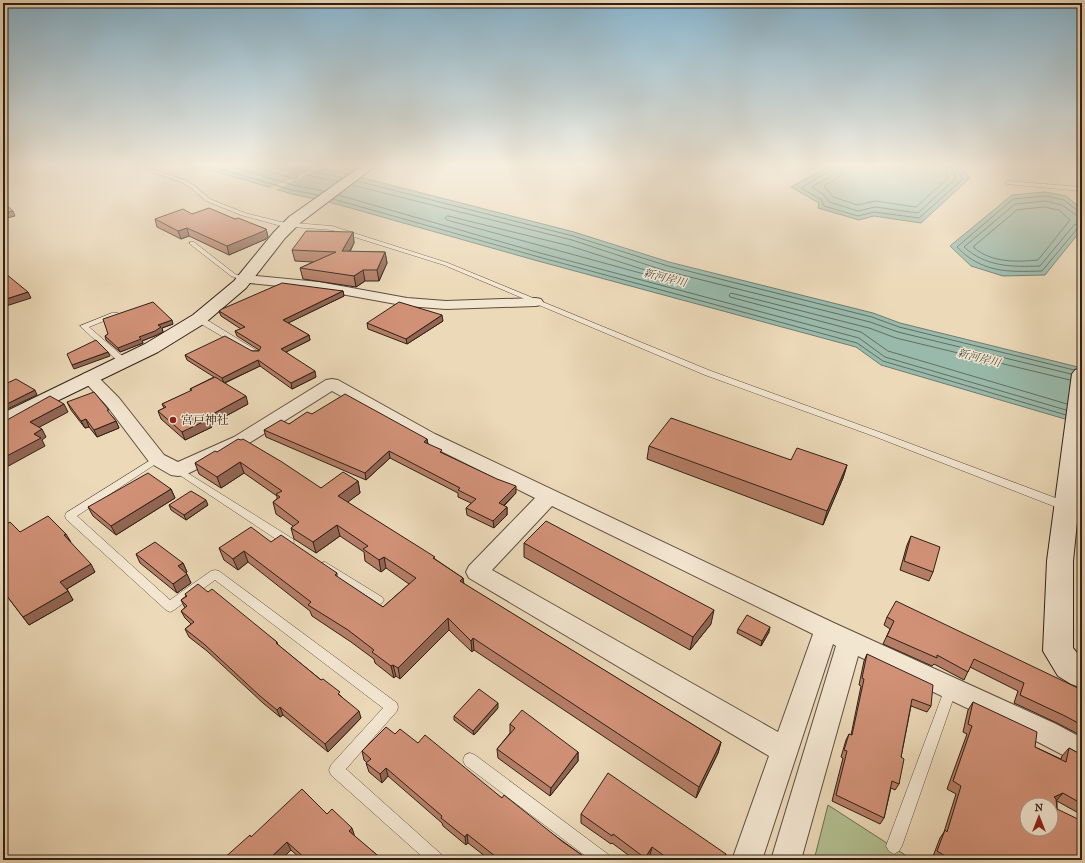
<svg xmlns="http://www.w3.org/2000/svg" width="1085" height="863" font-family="'IM FELL French Canon','Noto Serif JP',serif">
<rect width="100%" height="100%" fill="#ecd9b8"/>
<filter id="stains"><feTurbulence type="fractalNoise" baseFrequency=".005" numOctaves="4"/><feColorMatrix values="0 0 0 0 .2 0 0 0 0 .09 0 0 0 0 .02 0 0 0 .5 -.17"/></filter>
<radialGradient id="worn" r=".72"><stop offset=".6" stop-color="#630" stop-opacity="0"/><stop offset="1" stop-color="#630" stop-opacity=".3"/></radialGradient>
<path fill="#b3c092" stroke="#707054" d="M828 805 913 860H814Z"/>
<g fill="#99baab" stroke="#6e7c70">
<path d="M190 164H303L332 170 574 232 669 262 873 313 900 323 1082 368V424L881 365 856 347 538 261 329 202 292 194Z"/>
<path d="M833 164H958L970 178 921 223 874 216 859 220 818 208 819 203 791 187Z"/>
<path d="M1045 192 1066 196 1082 209V229L1045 275 1003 276 971 266 950 246 1012 195Z"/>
</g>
<path fill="#ecd9b8" d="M318 166 323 167 273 191 268 189Z"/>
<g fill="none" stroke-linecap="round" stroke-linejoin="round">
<g stroke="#646d61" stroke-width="1">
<path d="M204 164 292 190 318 195"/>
<path d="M222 164 293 185 323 191"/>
<path d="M243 164 295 179 297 176 293 170V164"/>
<path d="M299 164C304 180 324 178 338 181"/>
<path d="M304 164 307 170 343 178"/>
<path d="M834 164 832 169 802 187V189L821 199 824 206 858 216 874 212 919 218 963 179 955 167V164"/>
<path d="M839 164C836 177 822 180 812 187L824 195 829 202 858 211 875 207 918 213 956 178 950 164"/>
<path d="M845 164 841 175 824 186 833 197 858 205 875 201 916 207 948 178 944 164"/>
<path d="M357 181 573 236 668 266 872 317 899 327 1074 370"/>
<path d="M352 185 572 240 666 271 870 322 898 332 1071 374"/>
<path d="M338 195 540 253 859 338 885 357 1066 410"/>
<path d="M333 199 539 257 857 343 883 361 1066 415"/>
<path d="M1044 207 1059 210 1070 220 1038 260C1016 262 993 263 974 248V246L1017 210Z"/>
<path d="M1082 212 1078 211 1064 200 1046 196 1013 199 957 247C982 273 1008 272 1042 271L1077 229 1082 227"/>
<path d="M448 216 570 246 645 270 646 273 644 274 447 220 445 218Z"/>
<path d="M1082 217 1076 215 1062 205 1045 201 1015 204 964 247C986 267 1012 267 1040 266L1074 225 1082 222"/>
<path d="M1067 404 888 351 861 332 730 297 729 295 731 293 869 328 896 338 1070 380"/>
</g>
<g stroke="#5e4e3f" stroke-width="1">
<g id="lane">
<path d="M128 164H136L185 180 195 186 210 199 245 213 281 222 332 226 448 263 711 371 882 433 1069 503 1070 506 1069 509H1061L876 437 705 375 444 265 332 230 281 226 241 215 206 201 191 188 181 182Z"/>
<path d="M1008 181 1082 187V191L1006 184V182Z"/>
<path d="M190 242H194L235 274 248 279 245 281 231 276 190 244Z"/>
<path d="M112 313H118L119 315 89 327 127 360 128 362 127 364H121L80 326Z"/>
<path d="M196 317H202L261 353 260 355H254L196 321Z"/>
<path d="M157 456 160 457 162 459 160 461 77 516 170 600 211 571 215 570 219 571 397 703 398 707 397 711 346 769 442 855 445 860H426L331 775 329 770 331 765 383 708 215 580 174 610 170 612 166 610 66 519 65 516 66 513Z"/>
<path d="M178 467 293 539 294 542 293 545 289 546 285 545 175 472 173 470 175 468Z"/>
<path d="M325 562 382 597 384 600 382 603 378 605 374 603 321 569 320 566 321 563Z"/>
<path d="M951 682 955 684 957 688 902 846 899 851 894 854 889 851 886 846 945 688 947 684Z"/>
<path d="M470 753 475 755 609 855 612 860H591L465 765 463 760 465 755Z"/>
</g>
</g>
<g stroke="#5e4e3f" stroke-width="2">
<g id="street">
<path d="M245 275 319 282 407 298 446 301 536 298 541 299 543 302 541 305 536 306 446 309 407 306 319 290 240 282 238 279 240 276Z"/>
<path d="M89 372 95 374 119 398 164 455 178 462 234 437 326 380 332 379 338 380 435 434 834 623 1056 724 1082 738V765L1038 742 858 656 801 860H771L836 646 833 644 762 860H732L769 756 469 578 466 572 469 566 535 498 423 442 332 391 246 445 185 475 178 476 171 475 150 463 107 406 83 380 81 377 83 374ZM552 506 813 634 778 732 492 570Z"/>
</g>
</g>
<g stroke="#2e2017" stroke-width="2">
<g id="secondary">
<path d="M364 164H378L300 223 285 238 246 288 205 323 158 352 59 400 11 427 3 429V413L145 344 193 315 234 281 274 232 289 217Z"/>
<path d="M1082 368V474L1073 561V648L1082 659V688L1071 684 1058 676 1043 651 1047 561 1072 374 1075 370Z"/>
</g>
</g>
<use href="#lane" fill="#f3e6d1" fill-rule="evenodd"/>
<use href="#street" fill="#f3e6d1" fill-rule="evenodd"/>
<use href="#secondary" fill="#f3e6d1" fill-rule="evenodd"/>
</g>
<g fill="#b47d66" stroke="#2e2017">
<path d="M192 214 235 219 266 229 268 237 266 239 229 255 189 236 181 239 157 227 155 219Z"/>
<path d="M353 232 354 243 350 252H385L387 263 379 281H365L356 287 303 279 300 268 313 262 295 261 292 250Z"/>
<path d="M343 291 344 296 288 323 309 335 310 340 286 352 316 377 292 389 260 366 225 383 248 404 211 424 212 427 185 440 161 419 158 411 164 408 162 404 191 391 190 389 214 377 187 360 185 355 252 351H259V350L237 336 235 331 241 329 221 316 219 311Z"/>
<path d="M443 321 407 344 368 329 367 323Z"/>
<path d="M173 324 162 328 163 332 157 335 142 341 143 343 120 352 106 340 105 336 108 334Z"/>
<path d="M67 402 111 415 116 421 119 428 97 437 89 427 85 428 71 410Z"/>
<path d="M312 414 427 439 428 444 442 453 516 493 504 506 507 507V515L494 528 467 515 466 508 471 503 458 497V493L390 458 366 480 266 437 264 430 289 424Z"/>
<path d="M649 446 791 460 847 465 843 478 823 525 647 459Z"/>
<path d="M217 452 321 488 358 481 360 493 347 502 435 559 463 578 464 584 721 742 718 753 696 798 474 650 472 652 449 630 400 679 396 676 394 678 375 663 374 659 351 642 312 616 310 611 248 562 238 570 224 560 219 548 271 542 337 573V577L383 607 409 584 386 568 381 572 365 561 364 552 340 536 316 553 294 539 291 528 293 526 276 514 273 502 277 499V496L244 473 221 488 199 474 195 463Z"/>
<path d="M171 489 175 498 116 535 93 516 88 507Z"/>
<path d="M169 505H208L186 520 171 510Z"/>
<path d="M3 526 20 532 70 542 95 572 67 589 73 600 29 625 3 591Z"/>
<path d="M911 536 933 572 929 581 900 570 907 545Z"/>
<path d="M524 543 711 624 690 650 524 557Z"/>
<path d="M136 554 183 563 187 572 186 573 191 583 177 593 140 563Z"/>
<path d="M208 592 277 642 278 645 341 696 361 718 328 752 283 715 280 717 263 703 207 651 189 637 185 629 191 624 185 618 181 611 185 608 181 600 186 596 185 594Z"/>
<path d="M887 617 1082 690V736L1057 723 1014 703 1018 691 970 667 964 680 934 664 932 666 883 644 890 629 884 625Z"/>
<path d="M738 629 769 632 761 646 737 633Z"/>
<path d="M867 654 931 706 927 712 911 706 901 757 899 784 895 790 891 788 884 818 880 824 832 801 843 758 841 757 846 740 849 734 851 735 861 686 859 685 864 661Z"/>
<path d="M973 702 1035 747 1061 759 1062 756 1069 748 1082 755V815L1057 801V809L1082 860H934L932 859 940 838 944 832 956 794 947 789 967 734 963 732 968 710Z"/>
<path d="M498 708 474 735 454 720V716Z"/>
<path d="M510 724 578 752V761L550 796 498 758 497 749 510 733Z"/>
<path d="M395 734 418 743 502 798 589 860H490L468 843 466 845 443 826 442 823 388 776 382 783 369 772 366 763H367L364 760 362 751Z"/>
<path d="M327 814 383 860H302L291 850 251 837Z"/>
<path d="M581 814 726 854 724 860H657L650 855 647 860H635L612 843 611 844 581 823Z"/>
</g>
<g fill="#926653" stroke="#2e2017">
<path d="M13 211 15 216 3 219V213Z"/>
<path d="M187 228 189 236 181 239 178 231Z"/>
<path d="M266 229 268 237 266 239 229 255 227 246Z"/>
<path d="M353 232 354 243 344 262 342 251Z"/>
<path d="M385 252 387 263 379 281 377 270Z"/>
<path d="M363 270 365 281 356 287 354 276Z"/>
<path d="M343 291 344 296 284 325 283 320Z"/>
<path d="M28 292 31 298 3 307V300Z"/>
<path d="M442 315 443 321 407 344 406 339Z"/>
<path d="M172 320 173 324 162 328 163 332 157 335 142 341 143 343 120 352 118 348 139 337 158 325Z"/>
<path d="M309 335 310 340 282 354 281 349Z"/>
<path d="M108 352 110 356 74 369 72 365Z"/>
<path d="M258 360 260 366 224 383 222 378Z"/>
<path d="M315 371 316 377 292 389 291 383Z"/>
<path d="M35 390 37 395 3 411V406Z"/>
<path d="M246 396 248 404 211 424 212 427 185 440 182 432 207 417Z"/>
<path d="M64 404 68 412 34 430 30 422Z"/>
<path d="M86 419 89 427 85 428 81 421Z"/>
<path d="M116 421 119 428 97 437 94 430Z"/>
<path d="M42 429 46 437 42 440 45 446 3 469V458L34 434Z"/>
<path d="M427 439 428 446 424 442Z"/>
<path d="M389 451 390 458 366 480 365 473Z"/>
<path d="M240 462 244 473 221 488 217 477Z"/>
<path d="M847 465 843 478 823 525 827 511Z"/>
<path d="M358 481 360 493 340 508 338 496Z"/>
<path d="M516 486V493L499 510V503Z"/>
<path d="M171 489 175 498 116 535 111 526Z"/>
<path d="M206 500 208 505 186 520 184 515Z"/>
<path d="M507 507V515L494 528 493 521Z"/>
<path d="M337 525 340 536 316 553 313 542Z"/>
<path d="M66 534 71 542 64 535Z"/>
<path d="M244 551 248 562 238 570 233 559Z"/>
<path d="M384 557 386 568 381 572 379 560Z"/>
<path d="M183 563 187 572 182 575 178 566Z"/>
<path d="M91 564 95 572 65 590 60 582Z"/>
<path d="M187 574 191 583 177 593 173 584Z"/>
<path d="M463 578 464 590 460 581Z"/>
<path d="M68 591 73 600 29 625 23 617Z"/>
<path d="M714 610 711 624 690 650 693 637Z"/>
<path d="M448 618 449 630 400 679 398 668Z"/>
<path d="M770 627 769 632 761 646 762 641Z"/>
<path d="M473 638 474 650 472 652 471 641Z"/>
<path d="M393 665 396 676 394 678 391 666Z"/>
<path d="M498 703V708L474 735 473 731Z"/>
<path d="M280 707 283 715 280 717 277 710Z"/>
<path d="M359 711 361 718 328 752 325 744Z"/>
<path d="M721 742 718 753 696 798 699 787Z"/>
<path d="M578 752V761L550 796 551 788Z"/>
<path d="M386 768 388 776 382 783 380 774Z"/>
<path d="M1063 793 1056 801 1054 797Z"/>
<path d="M352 828 355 837 349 831Z"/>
<path d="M467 834 468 843 466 845 465 837Z"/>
<path d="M287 842 291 850 281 860H268Z"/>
<path d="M652 847 650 855 647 860H644L645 858Z"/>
</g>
<g fill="#d19177" stroke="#2e2017" fill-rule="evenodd">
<path d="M3 202 13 211 3 213Z"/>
<path d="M209 208 235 219 238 218 266 229 264 231 227 246 187 228 178 231 155 219 183 209 192 214Z"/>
<path d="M306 231 353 232 342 251 385 252 377 270H363L354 276 300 268 336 252 292 250Z"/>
<path d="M3 274H6L28 292 3 300Z"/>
<path d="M282 283 343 291 283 320 309 335 281 349 315 371 291 383 258 360 222 378 185 355 225 336 252 351H259L261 347 235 331 245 327 219 311 222 309Z"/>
<path d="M153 302 172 320 158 325 161 327 155 331 139 337 141 339 118 348 105 336 108 334 103 319Z"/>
<path d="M399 302 442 315 406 339 367 323Z"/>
<path d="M96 340 108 352 72 365 67 354Z"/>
<path d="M215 377 246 396 207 417 209 419 182 432 158 411 166 407 162 404 192 390 190 389Z"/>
<path d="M16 379 35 390 3 406V385Z"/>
<path d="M94 392 109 410H107L116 421 94 430 86 419 81 421 67 402Z"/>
<path d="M345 394 427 439 424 442 442 450 440 452 497 479 516 486 499 503 507 507 493 521 466 508 476 499 458 490 460 488 389 451 365 473 264 430 281 420 289 424 307 412 312 414Z"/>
<path d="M50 396 64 404 30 422 42 429 34 434 41 438 3 458V421L7 420Z"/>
<path d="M671 418 791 460 797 448 847 465 827 511 649 446Z"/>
<path d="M238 439 241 440 243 439 282 462 321 488 343 472 358 481 338 496 435 557 433 558 463 578 460 581 721 742 699 787 473 638 471 641 448 618 398 668 393 665 391 666 372 652 374 650 348 630 308 605 311 602 244 551 233 559 219 548 251 527 271 542 281 535 337 573 335 575 383 607 416 578 384 557 379 560 363 549 368 546 337 525 313 542 291 528 299 522 273 502 280 497 276 494 282 491 240 462 217 477 195 463 215 451 217 452Z"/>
<path d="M148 473 171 489 111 526 88 507Z"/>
<path d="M191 491 206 500 184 515 169 505Z"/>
<path d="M48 516 66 534 64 535 91 564 60 582 68 591 23 617 3 591V526L10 522 20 532Z"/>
<path d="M546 521 714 610 693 637 524 543Z"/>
<path d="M911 536 940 547 933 572 904 561Z"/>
<path d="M155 542 183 563 178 566 187 574 173 584 136 554Z"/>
<path d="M198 584 208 592 212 589 277 642 276 643 321 680 323 679 340 692 338 694 359 711 325 744 280 707 277 710 260 696 204 644 185 629 194 622 181 611 187 606 181 600 187 596 185 594Z"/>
<path d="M896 601 1082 690V725L1063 715 1020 695 1024 683 974 659 968 672 937 655V658L887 636 894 621 887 617Z"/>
<path d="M747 615 770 627 762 641 738 629Z"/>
<path d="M867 654 933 685 931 706 912 699 901 757 904 759 899 784 892 781 884 818 836 795 847 751 844 750 849 734 852 735 864 679 862 678Z"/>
<path d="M479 689 498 703 473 731 454 716Z"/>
<path d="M973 702 1037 732 1035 747 1066 762 1069 748 1082 755V804L1063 793 1054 797 1056 799 1057 809 1082 821V860H952L937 851 945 830 947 832 961 786 953 781 972 726 968 724ZM1027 805H1051V829H1027Z"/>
<path d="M522 710 578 752 551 788 497 749 515 728 510 724Z"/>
<path d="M386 727 395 734 400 729 418 743 425 735 502 798 504 795 563 842 589 860H500L467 834 465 837 441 818 442 816 386 768 380 774 366 763 371 759 362 751Z"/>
<path d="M608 773 726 854 722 860H670L652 847 645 858 613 834 612 836 581 814Z"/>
<path d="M302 789 327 814 332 809 352 828 349 831 383 860H307L287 842 268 860H222L250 835 251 837Z"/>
</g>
<linearGradient id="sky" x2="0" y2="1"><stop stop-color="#88b6d0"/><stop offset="0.58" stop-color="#f6eedf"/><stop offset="1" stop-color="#f6eedf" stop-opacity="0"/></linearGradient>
<rect width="1085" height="285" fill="url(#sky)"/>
<circle fill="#8f2418" stroke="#f3e6d1" stroke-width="1.5" cx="173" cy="420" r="4"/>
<g text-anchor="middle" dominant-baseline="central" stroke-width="3" stroke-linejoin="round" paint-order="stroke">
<g font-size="11" font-style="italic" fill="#4e4e43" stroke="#f3e6d1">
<text transform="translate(665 278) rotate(14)">新河岸川</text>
<text transform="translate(979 358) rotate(14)">新河岸川</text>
</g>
<g font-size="12" fill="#2e2017" stroke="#f3e6d1" text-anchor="start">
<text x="181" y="420">宮戸神社</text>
</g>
</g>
<rect width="1085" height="863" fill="none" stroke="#ecd9b8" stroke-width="16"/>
<rect x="4" y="4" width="1077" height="855" fill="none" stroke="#2e2017" stroke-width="2"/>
<rect x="8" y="8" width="1069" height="847" fill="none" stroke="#2e2017"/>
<g transform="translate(1039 817)"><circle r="19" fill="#f3e6d1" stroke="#a49787"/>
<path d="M0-3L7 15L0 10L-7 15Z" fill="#8f2418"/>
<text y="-6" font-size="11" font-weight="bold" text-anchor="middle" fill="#2e2017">N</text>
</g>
<rect width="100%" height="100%" filter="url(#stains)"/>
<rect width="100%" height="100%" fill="url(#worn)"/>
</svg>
